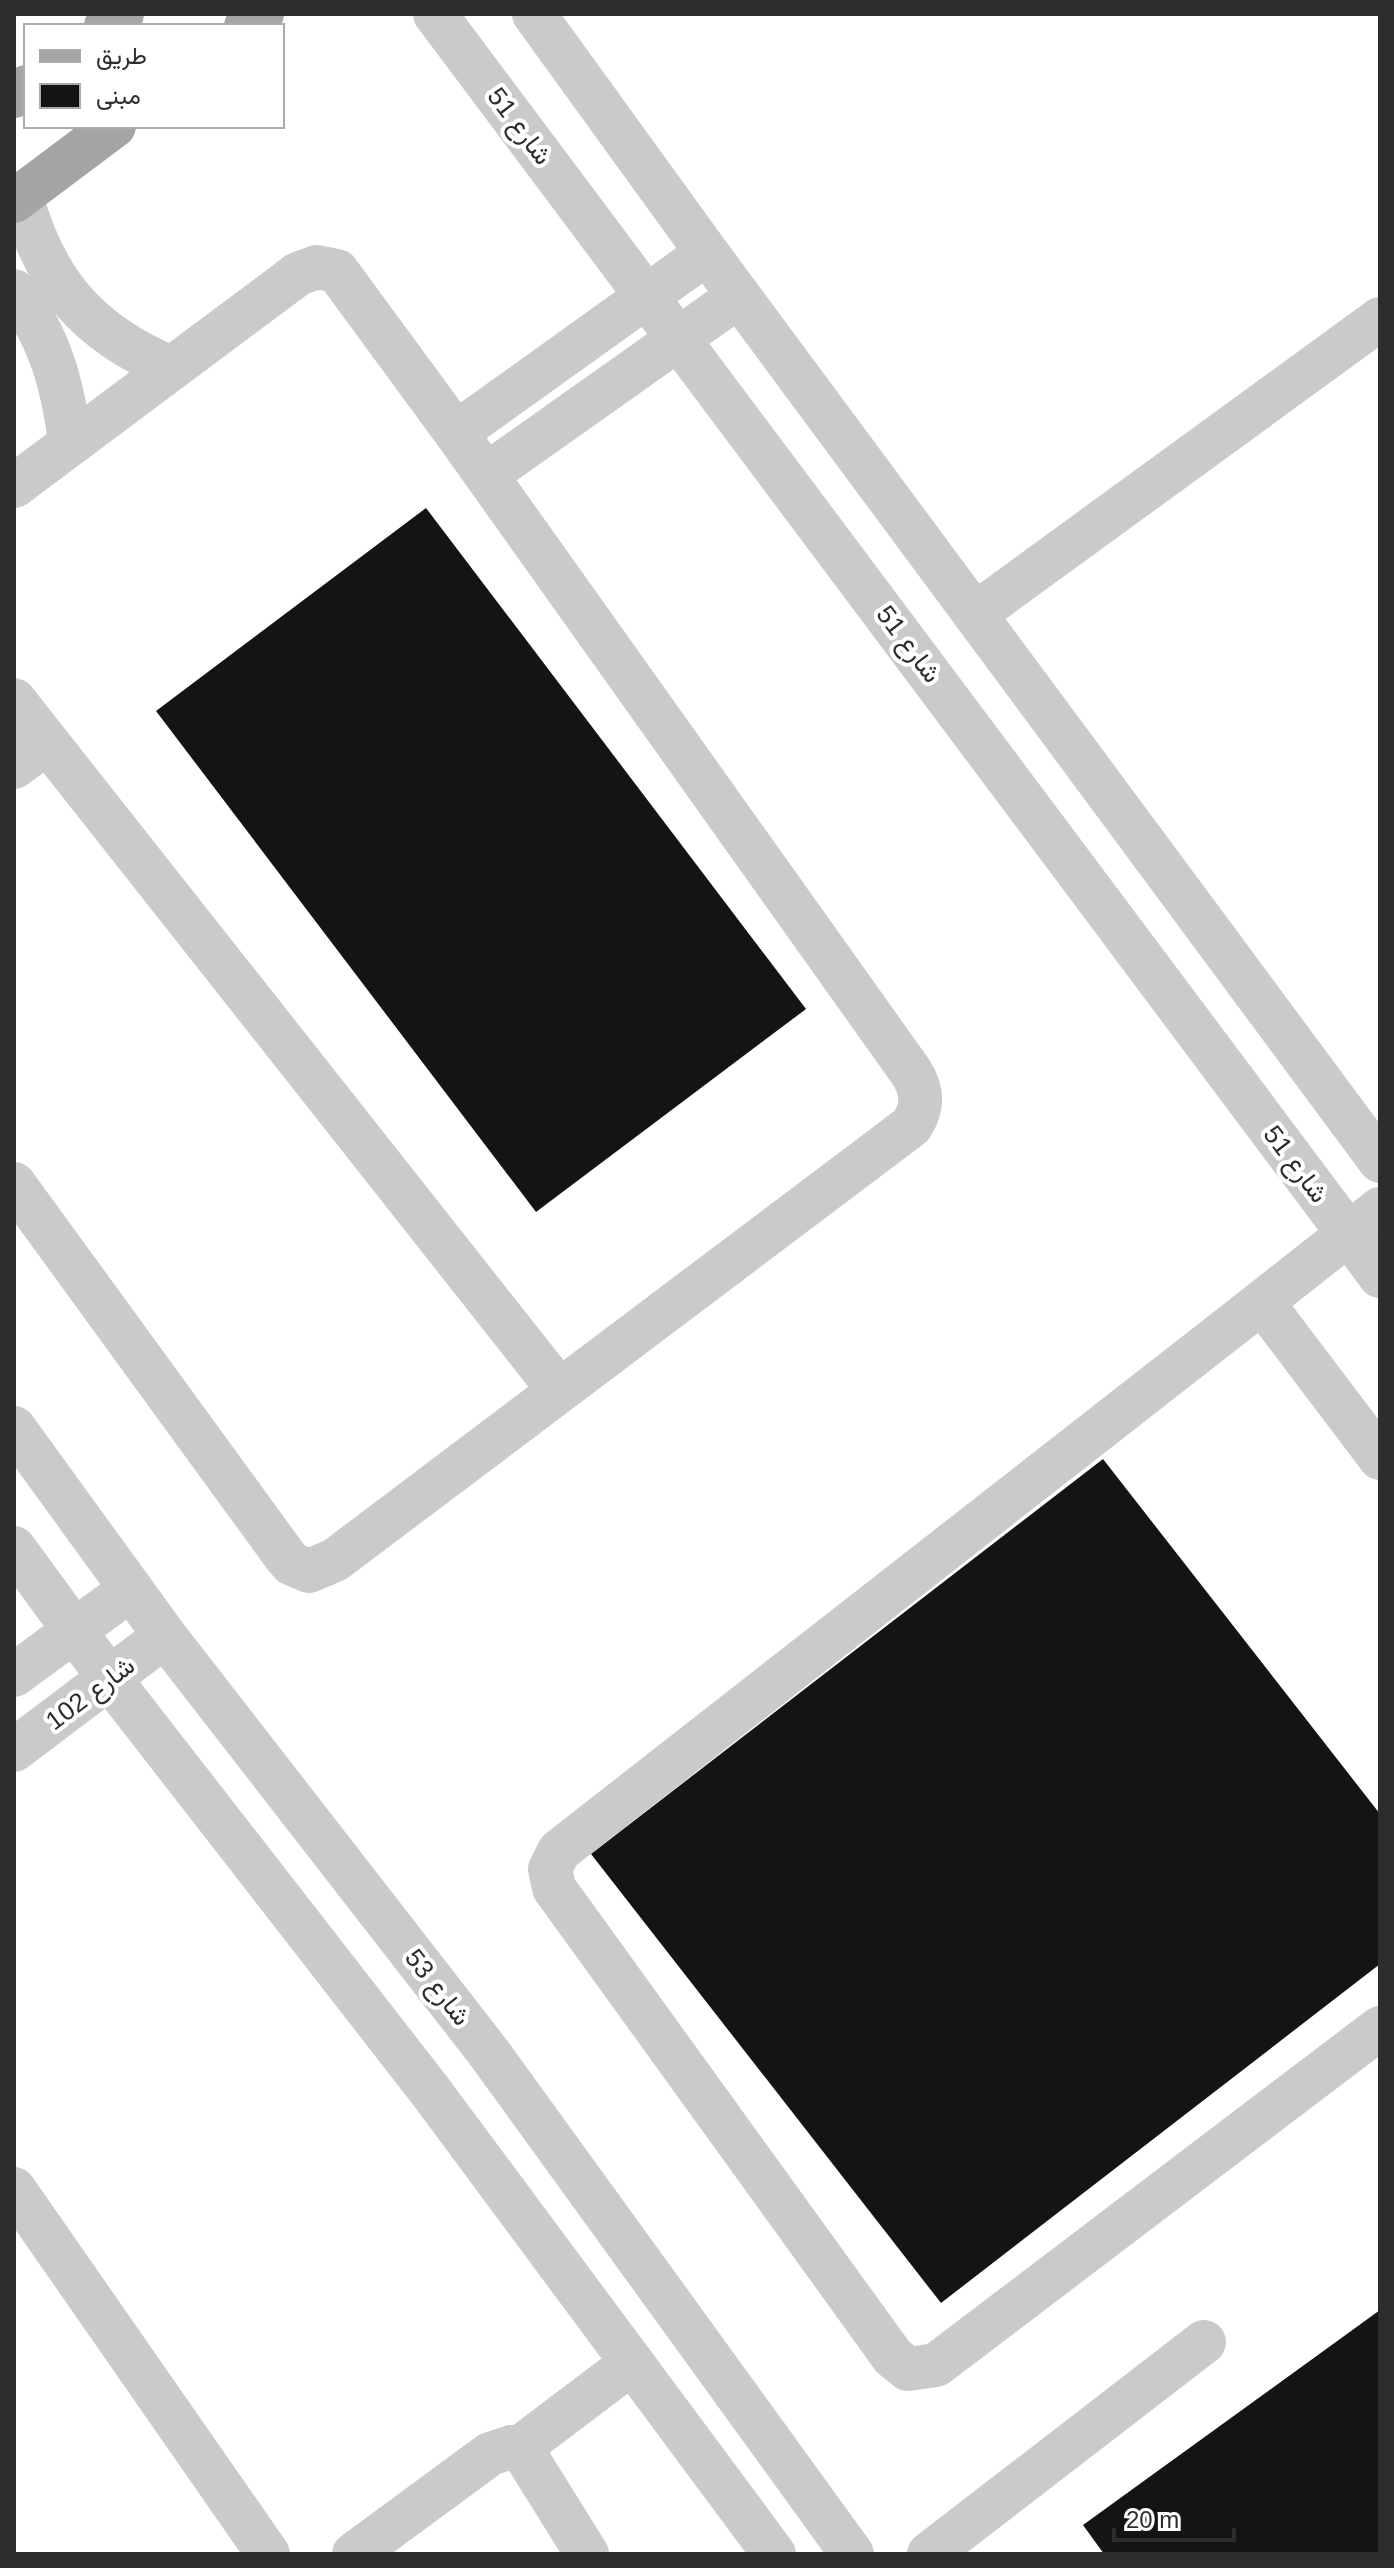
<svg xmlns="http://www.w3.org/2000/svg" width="1394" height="2568" font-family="Arial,Vazirmatn,sans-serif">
<rect width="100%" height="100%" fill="#fff"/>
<g fill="#141414">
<path d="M426 508 806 1009 536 1212 156 711Z"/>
<path d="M1103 1459 1380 1814V1964L941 2303 591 1854Z"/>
<path d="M1380 2310V2554H1104L1083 2525Z"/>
</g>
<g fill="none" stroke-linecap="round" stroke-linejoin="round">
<g stroke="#cacaca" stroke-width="44">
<path d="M435 14 1380 1276"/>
<path d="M534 14 707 253 1380 1161"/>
<path d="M21 196C45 283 88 333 171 368"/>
<path d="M14 291C50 336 63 386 70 442"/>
<path d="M456 433 707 253"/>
<path d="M486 475 739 296"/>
<path d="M14 486 298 274 317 267 337 271 456 433 911 1072C923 1091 924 1107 911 1126L335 1560 309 1571 292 1564 285 1556 14 1184"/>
<path d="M975 614 1380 319"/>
<path d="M14 700 559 1390"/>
<path d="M14 767 47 743"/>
<path d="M1262 1302 1380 1209"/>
<path d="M14 1428 165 1636 489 2053 852 2554"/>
<path d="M1380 1458 1262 1302 559 1851 550 1869 554 1888 893 2357 908 2369 936 2365 1380 2028"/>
<path d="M14 1548 109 1678 431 2092 774 2554"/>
<path d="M14 1675 131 1589"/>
<path d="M14 1750 165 1636"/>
<path d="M14 2189 268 2554"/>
<path d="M518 2449 632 2363"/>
<path d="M354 2554 490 2454 511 2447 524 2453 587 2554"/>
<path d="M929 2554 1204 2342"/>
</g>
<g stroke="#a5a5a5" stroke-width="44">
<path d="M106 26 122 14"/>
<path d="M246 26 262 14"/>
<path d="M14 96 26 87"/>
<path d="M14 201 114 126"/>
</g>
</g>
<g text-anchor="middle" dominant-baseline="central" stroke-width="8" stroke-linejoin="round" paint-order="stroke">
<g font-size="26" fill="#2d2d2d" stroke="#fff">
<text transform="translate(520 126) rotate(53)">شارع 51</text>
<text transform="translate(909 644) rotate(53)">شارع 51</text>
<text transform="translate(1296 1164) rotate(53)">شارع 51</text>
<text transform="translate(90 1693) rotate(-37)">شارع 102</text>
<text transform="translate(438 1987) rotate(52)">شارع 53</text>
</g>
</g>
<rect width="1394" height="2568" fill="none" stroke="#2d2d2d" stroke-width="32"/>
<rect x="24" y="24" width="260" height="104" fill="#ffffff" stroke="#ababab" stroke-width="2"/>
<rect x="40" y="50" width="40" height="12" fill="#a5a5a5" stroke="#ababab" stroke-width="2"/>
<text x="96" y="64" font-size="24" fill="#2d2d2d">طريق</text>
<rect x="40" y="84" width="40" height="24" fill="#141414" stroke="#ababab" stroke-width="2"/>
<text x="96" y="104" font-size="24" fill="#2d2d2d">مبنى</text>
<path d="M1114 2528v12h120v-12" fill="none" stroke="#2d2d2d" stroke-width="4"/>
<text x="1126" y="2528" font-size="24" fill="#2d2d2d" stroke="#ffffff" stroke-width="6" paint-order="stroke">20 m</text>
</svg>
